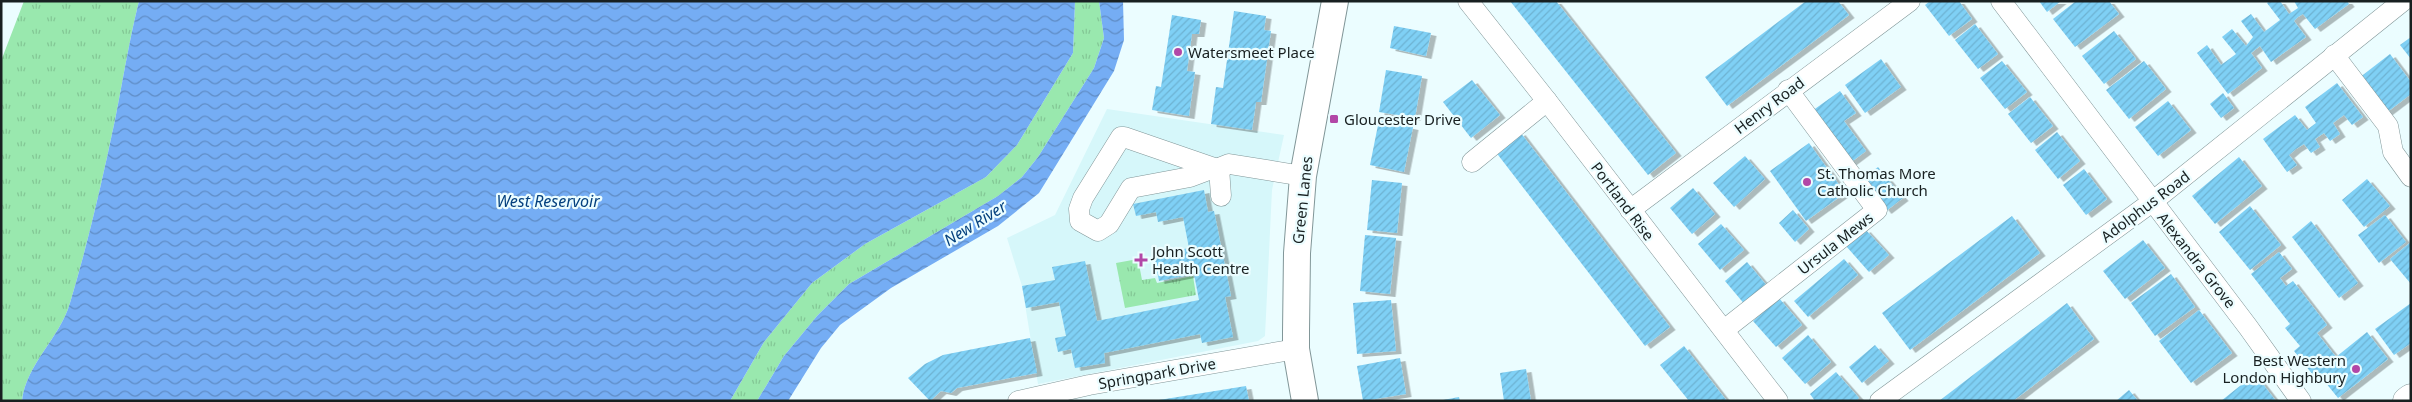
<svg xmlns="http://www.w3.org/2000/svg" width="2412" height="402" font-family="'Noto Sans',sans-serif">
<defs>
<pattern id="grass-tufts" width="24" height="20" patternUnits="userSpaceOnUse" patternTransform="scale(1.25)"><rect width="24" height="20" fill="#99e8ae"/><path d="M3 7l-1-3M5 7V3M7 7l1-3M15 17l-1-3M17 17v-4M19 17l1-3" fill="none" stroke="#83c795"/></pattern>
<pattern id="water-waves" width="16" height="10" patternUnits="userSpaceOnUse" patternTransform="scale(1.25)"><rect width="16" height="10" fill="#75adf4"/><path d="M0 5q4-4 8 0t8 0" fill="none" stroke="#5f8cc5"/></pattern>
<pattern id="building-hatch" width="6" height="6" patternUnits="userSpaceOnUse" patternTransform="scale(1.25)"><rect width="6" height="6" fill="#7fd0f5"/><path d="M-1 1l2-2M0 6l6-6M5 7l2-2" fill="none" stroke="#6db2d2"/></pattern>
<filter id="shadow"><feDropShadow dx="5.5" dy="3" stdDeviation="0" flood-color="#0004"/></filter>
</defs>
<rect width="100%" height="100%" fill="#ebfdff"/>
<path fill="#d6f7fa" d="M1107 109 1284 135 1272 190 1265 336 1258 341 1038 384 1022 286 1007 238 1055 215Z"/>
<g fill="url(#grass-tufts)">
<path d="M24 1H139C129 41 123 80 115 120 102 182 88 243 70 303 60 338 26 364 22 401H1V61Z"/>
<path d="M1075 1H1099L1104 38 1094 68 1038 157 1022 177 998 196 849 284 817 316 784 356 757 401H730L764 342 812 283 865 244 986 177 1017 145 1073 53Z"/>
<path d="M1138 259 1142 280 1155 278 1157 283 1193 276 1196 295 1125 308 1116 263Z"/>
</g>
<g fill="url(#water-waves)">
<path d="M139 1H1075L1073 53 1017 145 986 177 865 244 812 283 764 342 730 401H22C26 364 60 338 70 303 88 243 102 182 115 120 123 80 129 41 139 1Z"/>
<path d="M1099 1H1123L1124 40 1114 71 1039 193 998 226 891 288 840 325 821 348 788 401H757L784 356 817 316 849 284 998 196 1022 177 1038 157 1094 68 1104 38Z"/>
</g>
<g fill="url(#building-hatch)" filter="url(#shadow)">
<path d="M1510 1H1556L1676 153 1648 175Z"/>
<path d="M1806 1H1838L1849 15 1727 106 1705 77Z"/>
<path d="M1930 1H1959L1972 19 1949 36 1925 5Z"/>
<path d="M2039 1H2061L2047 12Z"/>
<path d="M2076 1H2109L2119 14 2075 47 2053 19Z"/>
<path d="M2269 1H2280L2289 14 2298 8 2294 1H2347L2349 4 2315 29 2303 14 2298 17 2294 21 2306 37 2271 62 2260 46 2251 53 2262 68 2228 94 2197 53 2207 45 2221 65 2236 54 2222 37 2232 29 2246 46 2253 37 2241 21 2251 14 2264 32 2280 20 2267 3Z"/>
<path d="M1234 11 1266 16 1264 30 1271 31 1261 102H1256L1252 130 1211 124 1216 87 1223 88Z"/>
<path d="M1172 15 1201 20 1199 34H1192L1187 71 1195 72 1189 116 1152 110 1156 86 1161 87Z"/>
<path d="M1975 24 1998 54 1978 69 1955 40Z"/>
<path d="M1394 26 1431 33 1426 56 1390 48Z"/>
<path d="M2114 31 2136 59 2104 84 2082 56Z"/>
<path d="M2411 37V59L2400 45Z"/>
<path d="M2390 54 2411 82V94L2386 113 2359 78Z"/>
<path d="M1881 59 1901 87 1865 113 1845 85Z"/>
<path d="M2002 61 2027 92 2005 109 1980 78Z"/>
<path d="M2144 61 2166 89 2129 119 2106 90Z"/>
<path d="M1386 70 1422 76 1415 118 1379 112Z"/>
<path d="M1472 80 1500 115 1471 138 1443 102Z"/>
<path d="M2337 83 2363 117 2352 125 2344 115 2333 123 2340 134 2330 141 2324 133 2315 139 2320 147 2311 153 2304 144 2296 149 2289 155 2297 165 2287 172 2263 139 2295 115 2307 130 2312 126 2316 123 2305 107Z"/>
<path d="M1840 91 1856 113 1844 121 1866 151 1850 163 1812 111Z"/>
<path d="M2223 93 2234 108 2221 118 2210 104Z"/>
<path d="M2030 97 2053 126 2031 143 2008 114Z"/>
<path d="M2168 101 2191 130 2158 156 2135 127Z"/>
<path d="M1379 120 1413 127 1404 172 1370 165Z"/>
<path d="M1520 132 1670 327 1645 346 1495 151Z"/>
<path d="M2057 132 2080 161 2058 179 2035 150Z"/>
<path d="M1809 143 1845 193 1806 221 1770 171Z"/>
<path d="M1745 156 1765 179 1734 207 1713 183Z"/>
<path d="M2239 157 2262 186 2215 224 2192 196Z"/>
<path d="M1878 167 1903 198 1886 211 1861 180Z"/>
<path d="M2084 169 2107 199 2086 215 2063 185Z"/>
<path d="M2367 179 2390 206 2364 227 2342 200Z"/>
<path d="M1372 180 1402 183 1397 233 1367 230Z"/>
<path d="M1693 188 1715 214 1692 234 1670 208Z"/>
<path d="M1204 190 1208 212 1214 211 1231 296 1225 297 1233 337 1202 343 1200 334 1104 353 1105 363 1075 368 1071 349 1058 352 1055 338 1066 336 1059 302 1026 308 1022 286 1055 280 1052 267 1085 261 1097 321 1199 300 1194 274 1159 281 1154 255 1189 248 1183 217 1158 222 1156 212 1136 216 1133 204Z"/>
<path d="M2250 206 2281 245 2250 270 2219 232Z"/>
<path d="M1793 210 1809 229 1795 242 1779 223Z"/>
<path d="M2385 215 2406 242 2379 263 2358 235Z"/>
<path d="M2012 216 2040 253 1910 350 1882 313Z"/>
<path d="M2311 221 2358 283 2339 298 2292 237Z"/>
<path d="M1721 224 1744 250 1720 270 1698 244Z"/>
<path d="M1865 229 1889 255 1869 272 1846 246Z"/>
<path d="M1365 235 1396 238 1390 294 1360 291Z"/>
<path d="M2143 240 2165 268 2125 299 2103 271Z"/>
<path d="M2411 242V284L2390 259Z"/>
<path d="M2279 252 2292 269 2280 278 2286 286 2293 281 2327 325 2317 333 2336 357 2367 332 2388 359 2338 398 2317 372 2313 375 2294 351 2300 346 2285 328 2290 324 2251 274Z"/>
<path d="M1844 259 1858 275 1808 317 1794 301Z"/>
<path d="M1747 262 1768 287 1746 306 1725 281Z"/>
<path d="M2171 274 2195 307 2155 336 2131 303Z"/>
<path d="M1779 298 1802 325 1776 347 1753 321Z"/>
<path d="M1391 300 1396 351 1357 354 1353 303Z"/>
<path d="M2067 303 2094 339 2013 401H1939Z"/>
<path d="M2411 303V343L2394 355 2375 329Z"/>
<path d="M2199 310 2232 353 2191 383 2159 341Z"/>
<path d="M1808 335 1831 362 1805 384 1782 358Z"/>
<path d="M1030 338 1037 373 957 388 951 393 941 391 930 401 908 378 925 364 943 355Z"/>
<path d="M1875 345 1889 361 1862 383 1849 367Z"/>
<path d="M1684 346 1727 401H1689L1660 365Z"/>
<path d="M1400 358 1406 394 1363 401 1357 366Z"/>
<path d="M1526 369 1531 401H1504L1500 373Z"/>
<path d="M1836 372 1859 398 1856 401H1815L1810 394Z"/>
<path d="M2255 374 2276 401H2221Z"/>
<path d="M1246 386 1249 401H1159V400Z"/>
<path d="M2129 390 2138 401H2116Z"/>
<path d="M1459 397 1460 401H1443V400Z"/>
</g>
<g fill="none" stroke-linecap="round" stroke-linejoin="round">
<g stroke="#819698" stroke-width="21">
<g id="minor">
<path d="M1468 1 1547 101 1778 401"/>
<path d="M2001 1 2248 327 2301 401"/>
<path d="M2334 55 2388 126 2393 152 2411 177"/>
<path d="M1121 137H1124L1214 168 1190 177 1131 188 1109 224 1098 231 1080 221 1079 209 1083 198Z"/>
<path d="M1472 162 1547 101"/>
<path d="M1219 168 1229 164 1303 176"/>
<path d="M1219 168 1221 196"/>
<path d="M1630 210 1910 1"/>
<path d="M1724 330 1877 210 1788 90"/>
<path d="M1018 401 1089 385 1296 349"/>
<path d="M1880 401 2152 202 2403 1"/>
</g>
</g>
<g stroke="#819698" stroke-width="28">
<path id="major" d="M1305 401 1296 349V332L1297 253 1303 176 1335 1"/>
</g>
<g stroke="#819698" stroke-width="29">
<path id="highway" d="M2407 401 2411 398"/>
</g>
<use href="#minor" stroke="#fff" stroke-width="20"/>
<use href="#major" stroke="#fff" stroke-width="26"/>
<use href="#highway" stroke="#fff" stroke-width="28"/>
</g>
<g fill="#b247a7" stroke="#ebfdff" stroke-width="2">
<circle cx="1178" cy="52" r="5"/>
<rect x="1329" y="114" width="10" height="10" rx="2.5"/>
<circle cx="1807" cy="182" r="5"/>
<path d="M1138.5 252.5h5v5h5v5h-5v5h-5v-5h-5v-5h5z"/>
<circle cx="2356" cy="369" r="5"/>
</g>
<g text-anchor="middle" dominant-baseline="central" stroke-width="4.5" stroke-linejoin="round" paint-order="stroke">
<g font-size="15" fill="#182021" stroke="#ebfdff" text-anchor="start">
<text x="1188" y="52">Watersmeet Place</text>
<text x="1344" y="119">Gloucester Drive</text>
<text x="1817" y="173">St. Thomas More<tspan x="1817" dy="17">Catholic Church</tspan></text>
<text x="1152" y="251">John Scott<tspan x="1152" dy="17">Health Centre</tspan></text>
<text x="2346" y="360" text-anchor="end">Best Western<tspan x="2346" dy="17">London Highbury</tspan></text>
</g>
<g font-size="15" fill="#182021" stroke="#ebfdff">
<text transform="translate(1769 105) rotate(-37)">Henry Road</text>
<text transform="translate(1302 200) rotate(-84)">Green Lanes</text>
<text transform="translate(1623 201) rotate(53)">Portland Rise</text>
<text transform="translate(2145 206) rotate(-37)">Adolphus Road</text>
<text transform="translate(1835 243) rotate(-38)">Ursula Mews</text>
<text transform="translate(2197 260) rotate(52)">Alexandra Grove</text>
<text transform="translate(1157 373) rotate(-10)">Springpark Drive</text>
</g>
<g font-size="16" font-style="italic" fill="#04407e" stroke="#ebfdff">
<text x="548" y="201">West Reservoir</text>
<text transform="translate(975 223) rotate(-32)">New River</text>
</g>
</g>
<rect width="2412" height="402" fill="none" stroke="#182021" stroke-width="5"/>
</svg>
